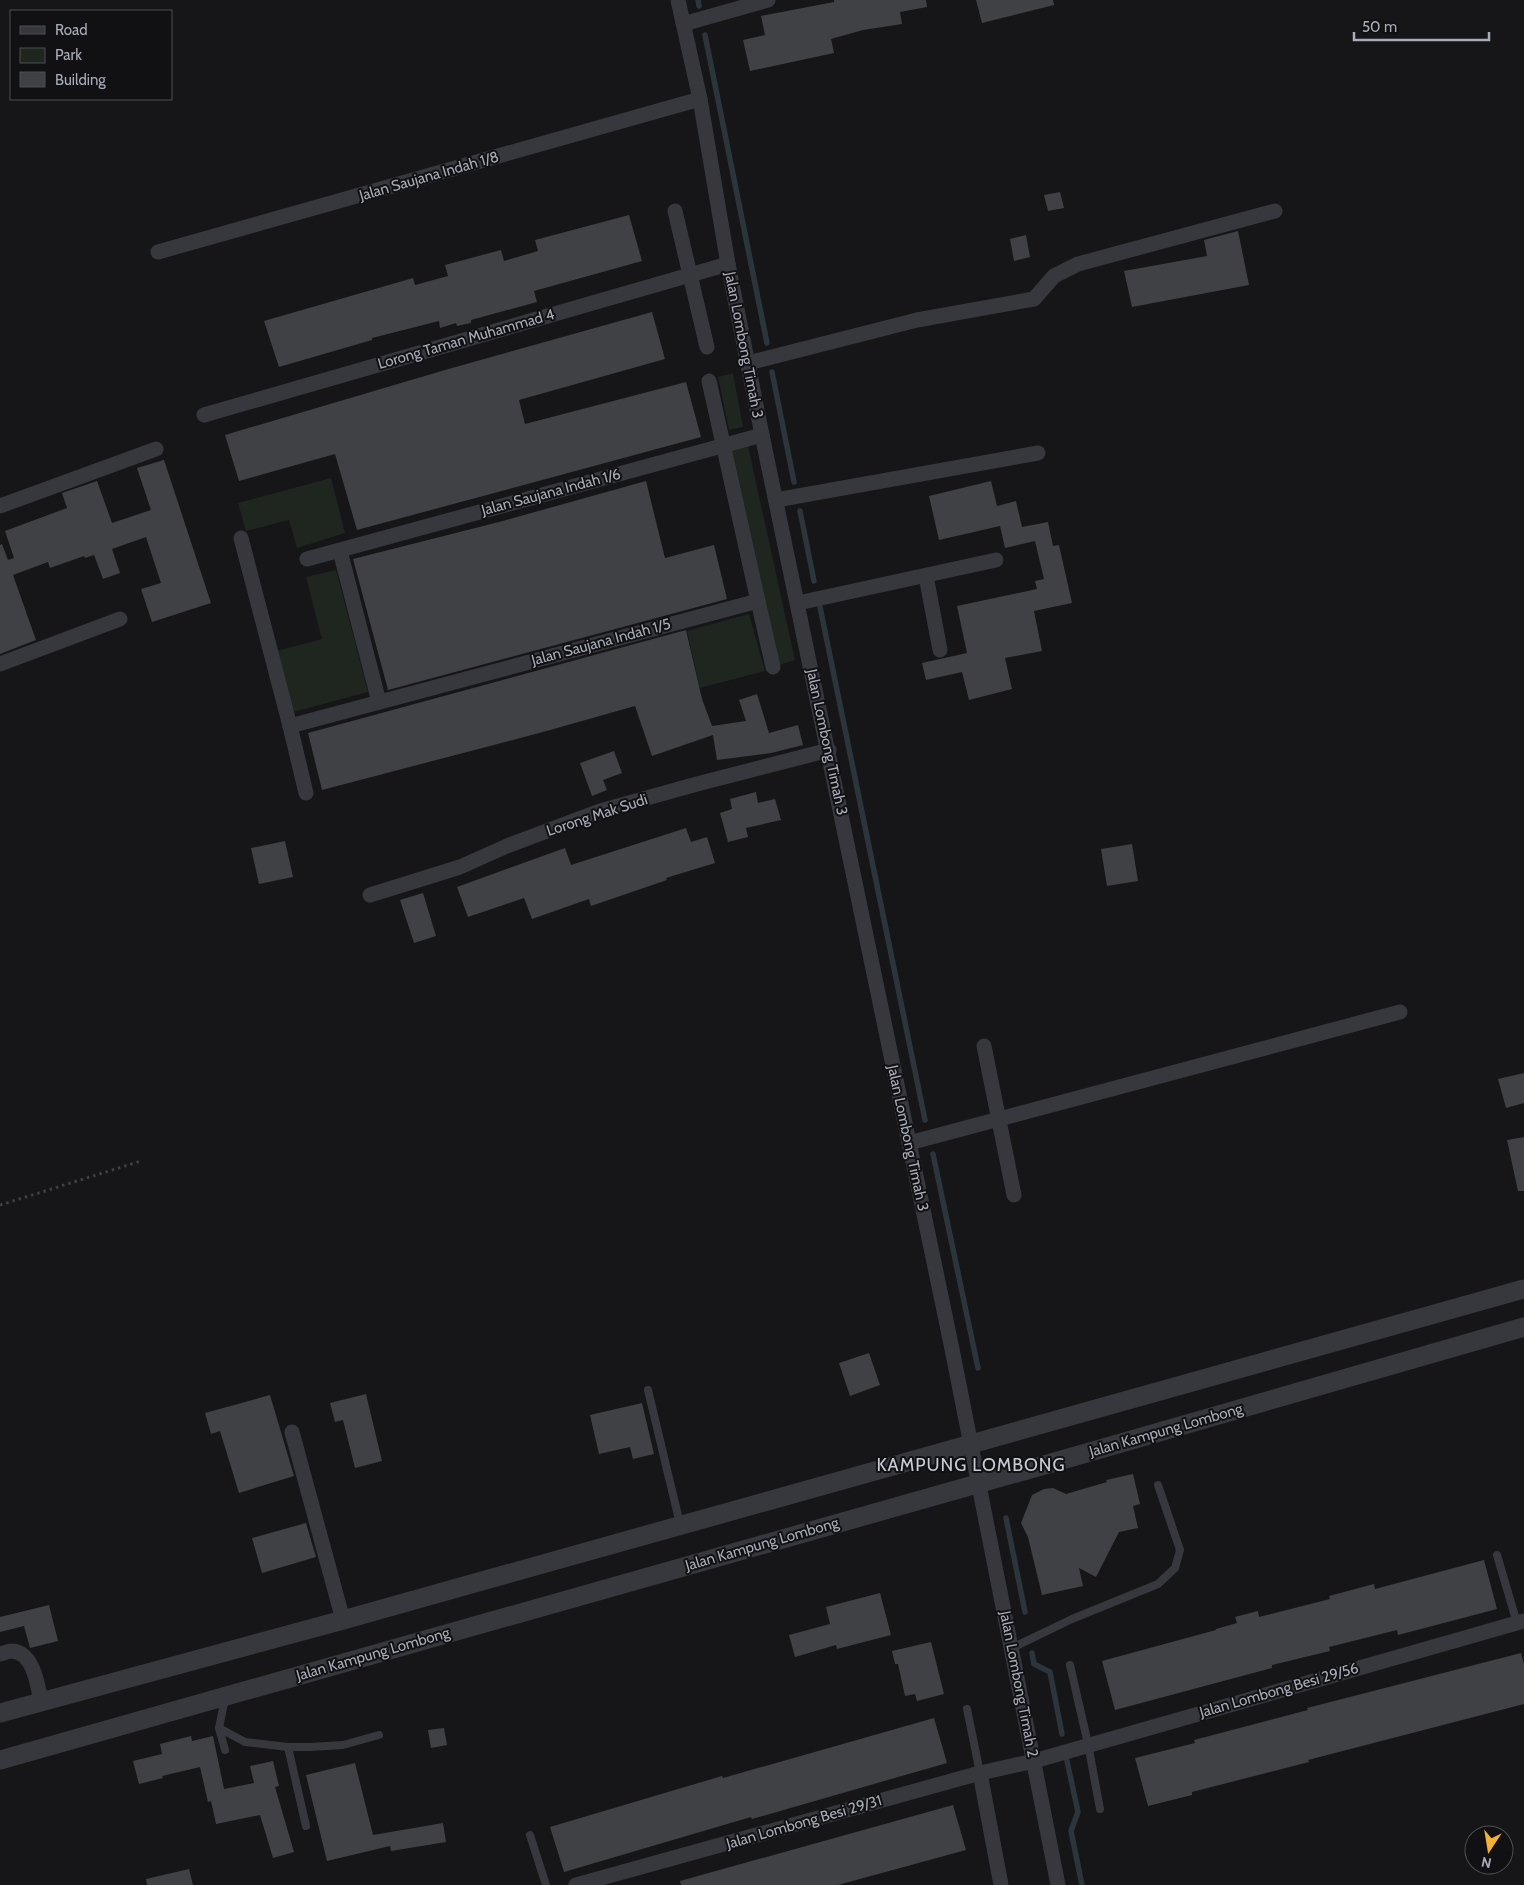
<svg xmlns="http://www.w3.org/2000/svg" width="1524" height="1885" font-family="Cabin,sans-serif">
<rect width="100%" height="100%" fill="#161618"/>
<g fill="#1e261f">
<path d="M733 373 743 427 729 430 718 377Z"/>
<path d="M748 446 795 660 779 665 732 450Z"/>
<path d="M331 478 345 533 297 548 289 520 246 531 238 503Z"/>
<path d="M336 570 368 692 293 712 277 651 322 639 306 577Z"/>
<path d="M749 614 765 671 700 688 687 631Z"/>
</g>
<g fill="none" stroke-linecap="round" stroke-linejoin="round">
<g stroke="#2c353c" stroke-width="5.5">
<path d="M698 0 699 6"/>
<path d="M705 35 767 343"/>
<path d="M772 372 794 482"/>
<path d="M800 511 814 581"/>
<path d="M820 607 925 1120"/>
<path d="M933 1154 978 1368"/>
<path d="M1006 1518 1025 1612"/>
<path d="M1032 1653 1034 1664 1050 1672 1062 1734"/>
<path d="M1067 1761 1078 1812 1071 1831 1082 1885"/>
</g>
</g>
<g fill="#404145">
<path d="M834 0H926L927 7 900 12 902 24 863 30 831 39 834 53 750 71 743 40 765 35 761 16 834 2Z"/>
<path d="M976 0H1053L1054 5 982 23Z"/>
<path d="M1060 192 1064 208 1048 211 1044 195Z"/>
<path d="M629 215 642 261 534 291 537 302 471 320V323L457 326 456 323 440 328 439 321 372 338V340L279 367 264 321 413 278 415 285 448 276 445 265 501 250 504 261 538 251 535 240Z"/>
<path d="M1238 231 1249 285 1132 307 1124 271 1207 256 1204 240Z"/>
<path d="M1026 235 1030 257 1014 261 1010 239Z"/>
<path d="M652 312 665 359 519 400 525 424 686 382 701 437 357 530 335 454 239 481 225 435 445 370Z"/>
<path d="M164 460 211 603 152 622 141 589 161 583 146 537 112 549 120 573 103 579 94 555 85 558 84 556 50 568 48 562 13 575 36 640 0 654V545L2 544 8 560 14 558 5 531 67 508 62 493 97 481 112 523 151 510 137 468Z"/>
<path d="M646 481 665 558 714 545 727 599 388 690 353 559 499 522Z"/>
<path d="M991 481 997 506 1016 501 1022 527 1048 522 1053 546 1059 545 1072 603 1034 611 1042 651 1005 658 1012 689 969 700 962 672 926 680 922 663 967 653 957 606 1037 589 1035 581 1044 579 1035 541 1005 548 1000 526 939 540 929 496Z"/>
<path d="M686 630 702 699 712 726 746 721 739 700 757 694 769 733 798 725 803 745 771 753 717 760 713 735 652 756 635 706 543 732 322 790 308 733Z"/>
<path d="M614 751 622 773 603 780 607 790 592 796 580 763Z"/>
<path d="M756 792 758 803 775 799 781 820 746 828 748 837 728 842 720 813 732 809 730 799Z"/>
<path d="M686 828 691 842 707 837 715 863 666 878 667 880 591 906 589 899 532 919 524 898 468 917 457 887 565 848 571 865Z"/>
<path d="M285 841 293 877 259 884 251 848Z"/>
<path d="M1132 844 1138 881 1107 886 1101 849Z"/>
<path d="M423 893 436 936 414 943 400 900Z"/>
<path d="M1524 1073V1103L1506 1108 1498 1079Z"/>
<path d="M1524 1137V1191H1518L1507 1140Z"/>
<path d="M869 1353 880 1385 850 1396 839 1363Z"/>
<path d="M366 1394 382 1461 355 1468 343 1420 335 1422 330 1403Z"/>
<path d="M270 1395 294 1476 239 1493 220 1431 211 1434 205 1413Z"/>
<path d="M642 1403 654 1454 633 1459 630 1447 599 1454 590 1415Z"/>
<path d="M1133 1474 1140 1504 1133 1506 1138 1528 1119 1532 1096 1577 1079 1568 1083 1586 1042 1595 1028 1537 1021 1523 1032 1495 1044 1489 1053 1488 1066 1494 1107 1482 1106 1480Z"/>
<path d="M306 1523 316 1557 262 1573 252 1538Z"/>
<path d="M1484 1560 1497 1609 1398 1635 1397 1630 1329 1647 1330 1651 1272 1665V1668L1115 1710 1102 1661 1216 1630V1629L1237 1623 1235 1617 1258 1611 1259 1617 1330 1599 1329 1596 1374 1584 1375 1589Z"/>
<path d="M880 1593 891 1635 837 1649 836 1645 795 1657 789 1635 830 1624 826 1607Z"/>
<path d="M49 1605 58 1641 30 1648 24 1626 0 1632V1617Z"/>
<path d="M931 1642 944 1694 917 1701 915 1694 905 1696 898 1664H895L892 1651Z"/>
<path d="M1521 1653 1524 1664V1704L1308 1760 1309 1762 1192 1792V1795L1148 1806 1135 1758 1195 1743 1194 1740 1308 1710 1307 1708Z"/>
<path d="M934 1718 947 1763 752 1819 751 1817 564 1872 550 1827 722 1776 723 1778Z"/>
<path d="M444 1728 447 1745 431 1748 428 1730Z"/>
<path d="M191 1736 192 1741 213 1736 224 1789 254 1783 250 1766 273 1761 279 1786 275 1787 294 1852 273 1858 260 1815 216 1824 211 1801 208 1802 200 1767 162 1776 163 1778 139 1784 133 1761 162 1754 160 1744Z"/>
<path d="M355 1763 373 1835 443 1823 446 1842 391 1851 390 1846 327 1861 306 1775Z"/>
<path d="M953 1805 966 1850 838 1885H681L680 1881Z"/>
<path d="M189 1869 193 1885H147L146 1879Z"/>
</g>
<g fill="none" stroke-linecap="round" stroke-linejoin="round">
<path stroke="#3d3f44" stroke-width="3" stroke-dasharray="2.5 4" stroke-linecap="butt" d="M0 1205 141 1161"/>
<g stroke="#37383d" stroke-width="8">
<path d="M648 1390 680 1524"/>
<path d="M1497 1555 1517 1623"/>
<path d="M1012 1648 1072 1619 1158 1584 1175 1568 1180 1550 1158 1485"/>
<path d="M1070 1665 1088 1744 1100 1809"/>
<path d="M225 1698 219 1728 225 1750"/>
<path d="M967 1709 980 1773"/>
<path d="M219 1728 245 1742 288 1747H310L343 1745 379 1735"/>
<path d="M288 1747 306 1826"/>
<path d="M530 1835 546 1885"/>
</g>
<g stroke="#37383d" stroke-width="15">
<path d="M678 0 700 99 728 264 762 435 952 1349 1058 1885"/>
<path d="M683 24 768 0"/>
<path d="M675 211 707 347"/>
<path d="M158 252 700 99"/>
<path d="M748 363 917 320 1034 299 1054 276 1078 264 1275 211"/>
<path d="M204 415 728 264"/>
<path d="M776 500 1038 453"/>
<path d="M0 506 156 449"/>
<path d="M241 538 290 726 306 793"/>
<path d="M340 551 379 702"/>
<path d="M307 559 762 435"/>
<path d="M926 576 940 650"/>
<path d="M758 601 773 667"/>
<path d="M798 603 996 560"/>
<path d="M0 664 120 619"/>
<path d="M290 726 758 601 709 381"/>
<path d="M370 895 460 867 507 846 600 811 697 784 829 750"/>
<path d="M984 1046 1014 1195"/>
<path d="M909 1143 1400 1012"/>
<path d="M292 1432 343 1620"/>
<path d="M0 1654C4 1653 8 1651 12 1651 34 1652 38 1687 41 1702"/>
<path d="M980 1773 1001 1885"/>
<path d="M576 1885 980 1773 1034 1761 1524 1621"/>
</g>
<g stroke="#37383d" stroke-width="19">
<path d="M0 1713 343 1620 1524 1289"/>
<path d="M0 1760 1048 1464 1524 1327"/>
</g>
</g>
<g text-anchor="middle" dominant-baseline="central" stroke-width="4" stroke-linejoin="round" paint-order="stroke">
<g font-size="15" fill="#a8adb8" stroke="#111113">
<text transform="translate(429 176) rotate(-16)">Jalan Saujana Indah 1/8</text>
<text transform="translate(466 339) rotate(-16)">Lorong Taman Muhammad 4</text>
<text transform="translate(744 345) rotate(79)">Jalan Lombong Timah 3</text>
<text transform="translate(551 492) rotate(-15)">Jalan Saujana Indah 1/6</text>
<text transform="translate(601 642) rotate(-15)">Jalan Saujana Indah 1/5</text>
<text transform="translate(827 742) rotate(78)">Jalan Lombong Timah 3</text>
<text transform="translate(597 815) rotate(-18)">Lorong Mak Sudi</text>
<text transform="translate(908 1138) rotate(78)">Jalan Lombong Timah 3</text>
<text transform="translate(1166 1430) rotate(-16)">Jalan Kampung Lombong</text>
<text transform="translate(762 1544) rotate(-16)">Jalan Kampung Lombong</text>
<text transform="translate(373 1654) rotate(-16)">Jalan Kampung Lombong</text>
<text transform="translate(1019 1684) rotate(79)">Jalan Lombong Timah 2</text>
<text transform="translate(1279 1690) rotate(-16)">Jalan Lombong Besi 29/56</text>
<text transform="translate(804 1822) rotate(-16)">Jalan Lombong Besi 29/31</text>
</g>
<g font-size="18" letter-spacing="1" fill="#c9ccd4" stroke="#111113">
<text x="971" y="1465">KAMPUNG LOMBONG</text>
</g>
</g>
<rect x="10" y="10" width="162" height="90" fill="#111113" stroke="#4d4f55"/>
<rect x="20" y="26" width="25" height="8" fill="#37383d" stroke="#4d4f55"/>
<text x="55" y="35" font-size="15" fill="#a8adb8">Road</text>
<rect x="20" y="48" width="25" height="15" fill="#1e261f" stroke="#4d4f55"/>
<text x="55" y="60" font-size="15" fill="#a8adb8">Park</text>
<rect x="20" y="72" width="25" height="15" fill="#404145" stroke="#4d4f55"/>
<text x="55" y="85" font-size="15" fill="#a8adb8">Building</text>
<g transform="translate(1489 1850) rotate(192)"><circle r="24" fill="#111113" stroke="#4d4f55"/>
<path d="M0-4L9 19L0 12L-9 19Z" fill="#f2b134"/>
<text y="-8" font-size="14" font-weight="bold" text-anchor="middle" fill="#a8adb8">N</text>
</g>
<path d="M1354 32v8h135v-8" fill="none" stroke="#a8adb8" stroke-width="2.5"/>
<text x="1362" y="32" font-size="15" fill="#a8adb8" stroke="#111113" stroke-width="4" paint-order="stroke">50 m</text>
</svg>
